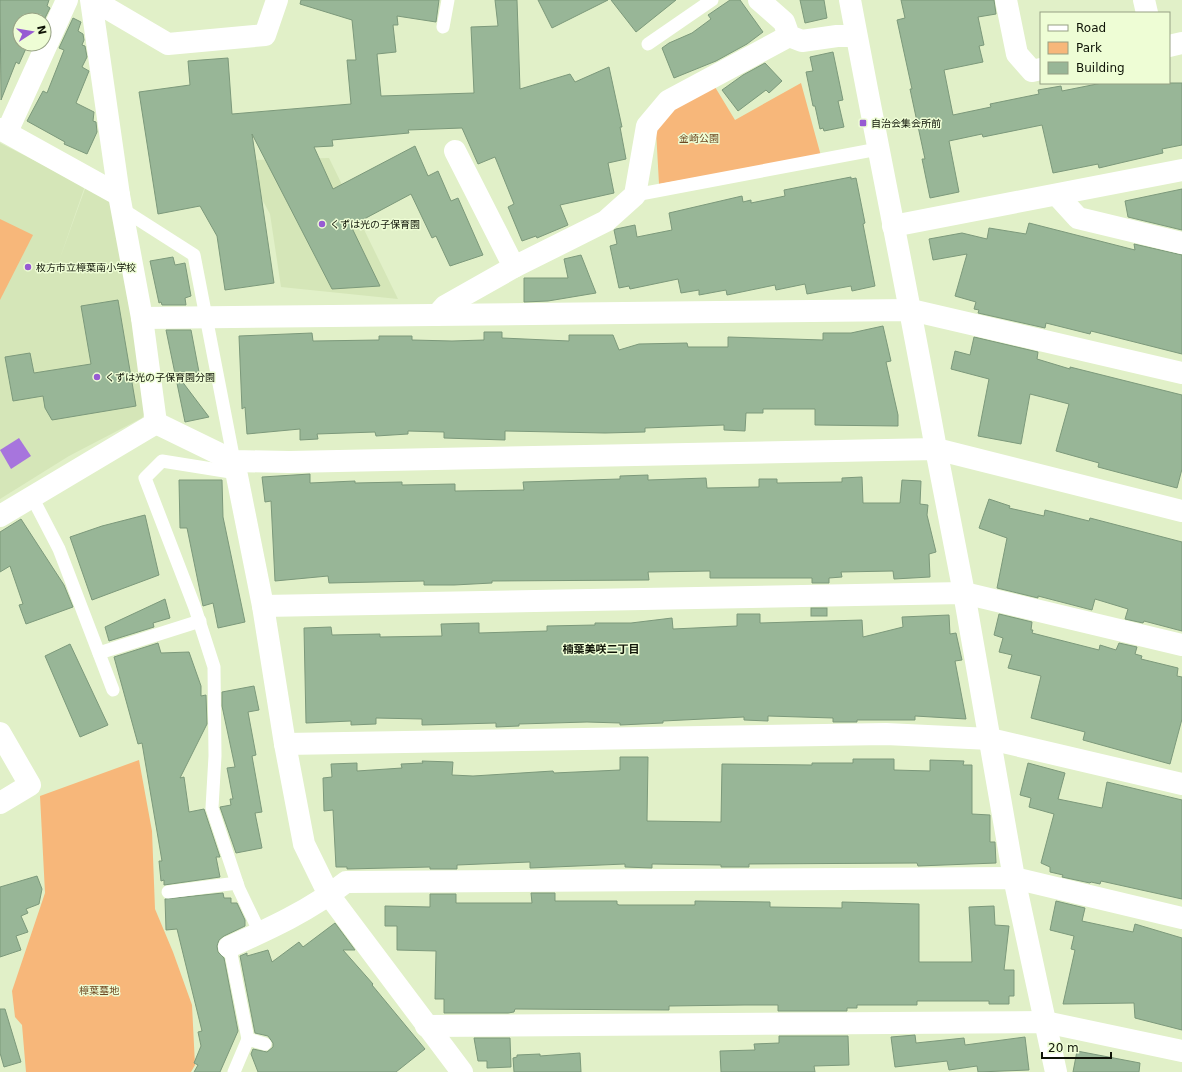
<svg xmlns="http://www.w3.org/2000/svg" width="1182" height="1072" font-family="'DejaVu Sans','Noto Sans JP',sans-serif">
<rect width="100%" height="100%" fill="#e1f0c8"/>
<g fill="#d5e6b8">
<path d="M0 143 85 186 59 261 86 186 104 192 114 207 149 405 142 418 69 456 0 499Z"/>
<path d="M329 158 398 299 281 287 270 214 244 166 252 160Z"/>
</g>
<g fill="#f7b77a">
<path d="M801 83 821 156 659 184 656 130 674 107 715 87 735 120Z"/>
<path d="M0 219 33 235 0 300Z"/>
<path d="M139 760 152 831 155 909 173 952 192 1005 195 1065 191 1072H26L22 1025 15 1017 12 991 45 893 40 796Z"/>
</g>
<path fill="#a775dd" d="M19 438 31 456 11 469 0 450Z"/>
<g fill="#98b697" stroke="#7c997b">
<path d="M0 0H49L47 6 50 8 44 20H20V44H28L19 64 16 62 1 100Z"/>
<path d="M301 0H439L436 22 397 16 398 25H393L396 52 377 54 381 96 474 93 471 27 498 26 495 0H517L520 89 570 74 575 82 609 67 622 127H620L626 159 608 163 614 193 560 205 568 225 537 238 536 236 522 241 508 207 514 204 495 157 478 164 462 128 408 130 409 133 332 140 333 146 314 147 333 189 415 146 428 176 438 171 451 201 458 198 483 255 450 266 436 236 432 238 411 194 351 226 380 286 332 289 252 134 274 283 225 290 217 236 200 206 158 214 139 92 190 85 188 61 228 58 232 114 351 104 347 60H356L352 20 300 4Z"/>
<path d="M538 0H608L552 28Z"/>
<path d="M611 0H676L636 32Z"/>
<path d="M730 0H740L763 32 747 44 716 61 674 78 662 48 669 43 692 33 711 19 708 15Z"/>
<path d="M800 0H824L827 18 805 23Z"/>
<path d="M901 0H994L996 14 978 17 984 45 979 46 983 62 944 70 953 115 991 107 990 104 1039 94 1038 90 1061 86 1062 91 1102 83H1182V145L1162 149 1163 153 1120 163 1099 168 1098 164 1053 173 1042 125 983 137 982 134 949 141 959 192 930 198 922 159H925L910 89H912L897 20 905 18Z"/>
<path d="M73 18 81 22 78 31 83 34 84 40 82 45 85 46 87 57 82 67 89 71 76 103 94 112 93 121 96 122 97 132 87 154 64 144 65 142 27 121 43 91 47 93 64 50 59 48Z"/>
<path d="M833 52 843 100 838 101 844 127 824 131 823 128 820 129 815 106H813L806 72 813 71 810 57Z"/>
<path d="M765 63 782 81 769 93 766 90 738 111 722 90 743 75Z"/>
<path d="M851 177V179L856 178 865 223 863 224 875 286 852 291 851 286 807 294 805 284 776 290 775 285 727 295 726 290 699 295V290L681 293 678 279 630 289 629 286 619 288 610 246 617 244 614 230 616 229 635 225 637 237 672 230 669 213 742 196 743 202 751 200V203L785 196 784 190Z"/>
<path d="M1182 189V230L1128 217 1125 201Z"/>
<path d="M1029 223 1135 250 1134 244 1182 255V354L1091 331 1090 334 1046 323 1045 328 978 313 979 310 974 309 976 302 955 296 967 254 933 260 929 239 962 233 987 239 989 228 1026 234Z"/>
<path d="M581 255 596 293 548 301 524 302V278H568L564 259Z"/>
<path d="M173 257 175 265 185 263 191 296 185 298 186 305H162L161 302 159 303 150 261Z"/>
<path d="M118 300 136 406 52 420 45 408 43 396 13 401 5 357 30 353 34 373 91 364 81 306Z"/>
<path d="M883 326 891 361 886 362 898 415V426L815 425V409H763V413H746L745 431 724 430V425L645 428V432L605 433 505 431V440L444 438V432L408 431V434L376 436 375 432 317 434 318 439 300 440V429L247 434 245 407 242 409 239 336 312 333 313 341 379 340V336H412V340L452 341 484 340V332H502V338L569 341V335H613L619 350 639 344 687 343 688 347H728V337L823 340V333H851Z"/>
<path d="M166 330H191L199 372 178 376 209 417 185 422Z"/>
<path d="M974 337 1038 352 1037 359 1070 369V367L1182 395V469L1177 488 1098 467 1099 463 1056 451 1069 404 1030 394 1021 444 978 436 989 379 951 369 955 351 970 355Z"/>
<path d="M310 474V483L355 481V483L402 482V485L455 484V491L524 490 523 482 620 479V476L648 475V480L706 478 707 488 759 487V479H777V483L842 482V478L862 477 863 503H900L902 480 921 481 920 504 928 505 927 515 936 552 929 554 930 577 894 579 893 571 841 572 842 577 829 578V583H812V578H710V571L648 572 649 580 492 581V583L454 585H424V581L329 583 328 576 275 581 271 501 265 502 262 477Z"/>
<path d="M179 480H222L223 517 245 622 218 628 213 603 203 606 187 528H180Z"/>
<path d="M989 499 1010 506 1009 508 1044 516 1045 510 1089 521 1090 518 1182 542V631L1144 621 1143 623 1125 619 1128 609 1095 599 1092 610 1038 596V598L997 588 1007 538 979 528Z"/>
<path d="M145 515 159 575 92 600 70 537 102 526Z"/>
<path d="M21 519 64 585 73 607 26 624 19 605 23 604 10 566 0 572V532Z"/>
<path d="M165 599 170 618 153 623 154 627 109 641 105 627Z"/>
<rect x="811" y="608" width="16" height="8"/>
<path d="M737 614H760V623L862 620 863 637 903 627 902 617 949 615 950 634 956 633 962 660 955 661 966 719 915 716V720H857V722H833V718L768 716V721L744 720V717L663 721V723L620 725V723L587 722 519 724V726L496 727V723L422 725V719L376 718V724L351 725V721L306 723 304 628 331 627 332 635 380 634V637L442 636 441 624 479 623V633L547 631V626L595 625V623H631L672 618 673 629 737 626Z"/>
<path d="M999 614 1032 622 1031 630H1033L1032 633 1099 650 1100 645 1116 650 1119 643 1137 647 1135 654 1142 656 1141 659 1178 668 1177 676 1182 677V719L1170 764 1083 740 1085 732 1031 718 1041 676 1008 668 1012 655 999 652 1003 638 994 635Z"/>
<path d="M158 643 161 653 189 652 201 686V696L206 695 207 724 180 778 184 777 189 812 204 809 220 857H216L220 877 164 885V880L161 881 159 861H162L142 743 138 744 114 657Z"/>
<path d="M70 644 108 725 80 737 45 656Z"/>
<path d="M254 686 259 710 248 712 256 755 252 756 262 812 255 813 262 848 236 853 220 807 231 805 230 799H233L227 768 235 767 222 706V692Z"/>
<path d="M620 757H648L647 821 721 822 722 764 812 765V763H853V759H894V770L930 771V760L964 761 963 765H972V814L990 815V842H995L996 863 918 866 917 863 749 864V867H721V865L652 864V868L625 867V864L530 868V862L457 865V869H430V867L347 869V867H336L333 810 324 811 323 778 332 777 331 764 357 763V771L402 768 401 764 423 763 422 761 453 762 452 775 473 776 553 771 554 773 620 770Z"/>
<path d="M1028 763 1065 773 1058 799 1102 808 1107 782 1182 800V899L1101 881 1100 884 1091 882 1090 883 1062 877 1063 875 1050 872V867L1041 863 1054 814 1029 807 1031 798 1020 795Z"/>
<path d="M37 876 42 889 39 904 26 909 28 913 21 916 28 932 16 936 21 950 0 957V887Z"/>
<path d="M223 893 224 898H231V903H237L245 920V926L224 936 219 940 217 946 218 952 224 958 238 1031 220 1072H194L198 1065 194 1063 201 1046 198 1032 202 1031 177 929 166 930 165 899Z"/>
<path d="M531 893H555V901H617V904L619 905H695V901L770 902V907L842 908V902L919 904V962H972L969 907 994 906 995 925 1009 926 1004 970H1014V996H1009V1004H989V1001H917V1005H857V1008H847V1011H778V1005H744L669 1006V1010L515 1009 514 1012 508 1013H444V999H435L436 951 397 950V926H385V906L430 907V894H456V903H532Z"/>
<path d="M1056 901 1085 908 1082 921 1133 932 1135 924 1182 938V1030L1135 1018 1134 1003 1063 1004 1075 950 1071 949 1074 936 1050 930Z"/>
<path d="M335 923 355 950H343L373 984 372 985 425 1049 396 1072H258L251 1054 253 1049 267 1052 273 1047V1043L268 1036 255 1033 240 956 247 953V956L268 950 272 962 299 942 303 947Z"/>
<path d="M0 1009H5L21 1062 4 1067 0 1053Z"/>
<path d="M915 1035 916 1043 964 1038 965 1045 1025 1037 1029 1070 978 1072 977 1066 949 1070 947 1061 895 1067 891 1037Z"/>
<path d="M779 1036H848L849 1065 814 1066 815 1072H721L720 1051 755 1050 754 1044 779 1043Z"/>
<path d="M474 1038H510L511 1067 487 1068V1061H478Z"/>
<path d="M1077 1051 1140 1063 1139 1072H1073Z"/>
<path d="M580 1053 581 1072H514L513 1058 517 1057V1055L540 1054V1056Z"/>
</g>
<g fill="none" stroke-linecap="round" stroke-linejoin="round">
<g stroke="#fff" stroke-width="13">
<path d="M443 27 448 0"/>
<path d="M648 44 712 0"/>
<path d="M635 195 878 149"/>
<path d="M122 209 194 255 234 461"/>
<path d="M237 473 162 461 145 478 195 608 214 667 215 756 212 808 239 889 260 933"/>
<path d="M32 497 59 549 113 690"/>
<path d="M99 653 200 621"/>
<path d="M168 892 237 883"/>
<path d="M229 944 248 1039 265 1044"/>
<path d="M234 1072 248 1039"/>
</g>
<g stroke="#fff" stroke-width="22">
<path d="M91 0 119 195 142 318 156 423"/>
<path d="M93 0 168 44 265 35 277 0"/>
<path d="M759 0 784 22 789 36 802 41 837 36H856"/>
<path d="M1006 0 1017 54 1032 71 1041 69"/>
<path d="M1144 0 1147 13"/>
<path d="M1169 46 1182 43"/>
<path d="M0 129 119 195"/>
<path d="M7 132 67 0"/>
<path d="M455 151 514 267"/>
<path d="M1057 195 1078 218 1182 243"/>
<path d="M893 226 1182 170"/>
<path d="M437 315 445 306 514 267 606 221 635 195 647 126 668 101 789 36"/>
<path d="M142 318 911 310 1182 373"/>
<path d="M156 423 234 461 289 462 936 449 964 593 1014 878 1056 1072"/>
<path d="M234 461 263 606 285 744 304 844 329 895 462 1072"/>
<path d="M0 516 156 423"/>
<path d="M263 606 964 593 1182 645"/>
<path d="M0 733 30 785 0 803"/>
<path d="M285 744 886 734 990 739 1182 784"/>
<path d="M229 947C269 929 311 910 346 882L1014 878 1182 918"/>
<path d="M426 1026 1045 1022 1182 1051"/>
</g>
<path stroke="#fff" stroke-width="22" d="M850 0C878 150 909 299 936 449L1182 511"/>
</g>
<g fill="#975bd3" stroke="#eefdd5" stroke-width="1.5">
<rect x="859" y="119" width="8" height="8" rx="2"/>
<circle cx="322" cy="224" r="4"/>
<circle cx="28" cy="267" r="4"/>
<circle cx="97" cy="377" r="4"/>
</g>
<g text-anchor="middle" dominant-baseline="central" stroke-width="3" stroke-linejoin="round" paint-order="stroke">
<g font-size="10" fill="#0f1407" stroke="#eefdd5" text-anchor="start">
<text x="871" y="123">自治会集会所前</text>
<text x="330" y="224">くずは光の子保育園</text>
<text x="36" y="267">枚方市立樟葉南小学校</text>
<text x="105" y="377">くずは光の子保育園分園</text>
</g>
<g font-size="10" fill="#6d4720" stroke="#eefdd5">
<text x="699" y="138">金崎公園</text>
<text x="99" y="990">樟葉墓地</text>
</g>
<g font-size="11" font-weight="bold" fill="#0f1407" stroke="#eefdd5">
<text x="601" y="649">楠葉美咲二丁目</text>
</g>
</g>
<rect x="1040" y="12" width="130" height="72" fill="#eefdd5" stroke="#95a083"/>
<rect x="1048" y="25" width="20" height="6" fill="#ffffff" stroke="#95a083"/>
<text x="1076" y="32" font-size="12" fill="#0f1407">Road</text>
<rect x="1048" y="42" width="20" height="12" fill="#f7b77a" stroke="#95a083"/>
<text x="1076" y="52" font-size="12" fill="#0f1407">Park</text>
<rect x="1048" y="62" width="20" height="12" fill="#98b697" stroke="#95a083"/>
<text x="1076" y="72" font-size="12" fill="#0f1407">Building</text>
<g transform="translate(32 32) rotate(78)"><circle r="19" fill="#eefdd5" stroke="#95a083"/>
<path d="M0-3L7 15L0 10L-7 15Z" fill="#975bd3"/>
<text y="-6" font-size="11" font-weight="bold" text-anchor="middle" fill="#0f1407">N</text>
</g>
<path d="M1042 1052v6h69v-6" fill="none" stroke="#0f1407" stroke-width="2"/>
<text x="1048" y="1052" font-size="12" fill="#0f1407" stroke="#eefdd5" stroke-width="3" paint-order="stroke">20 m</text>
</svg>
